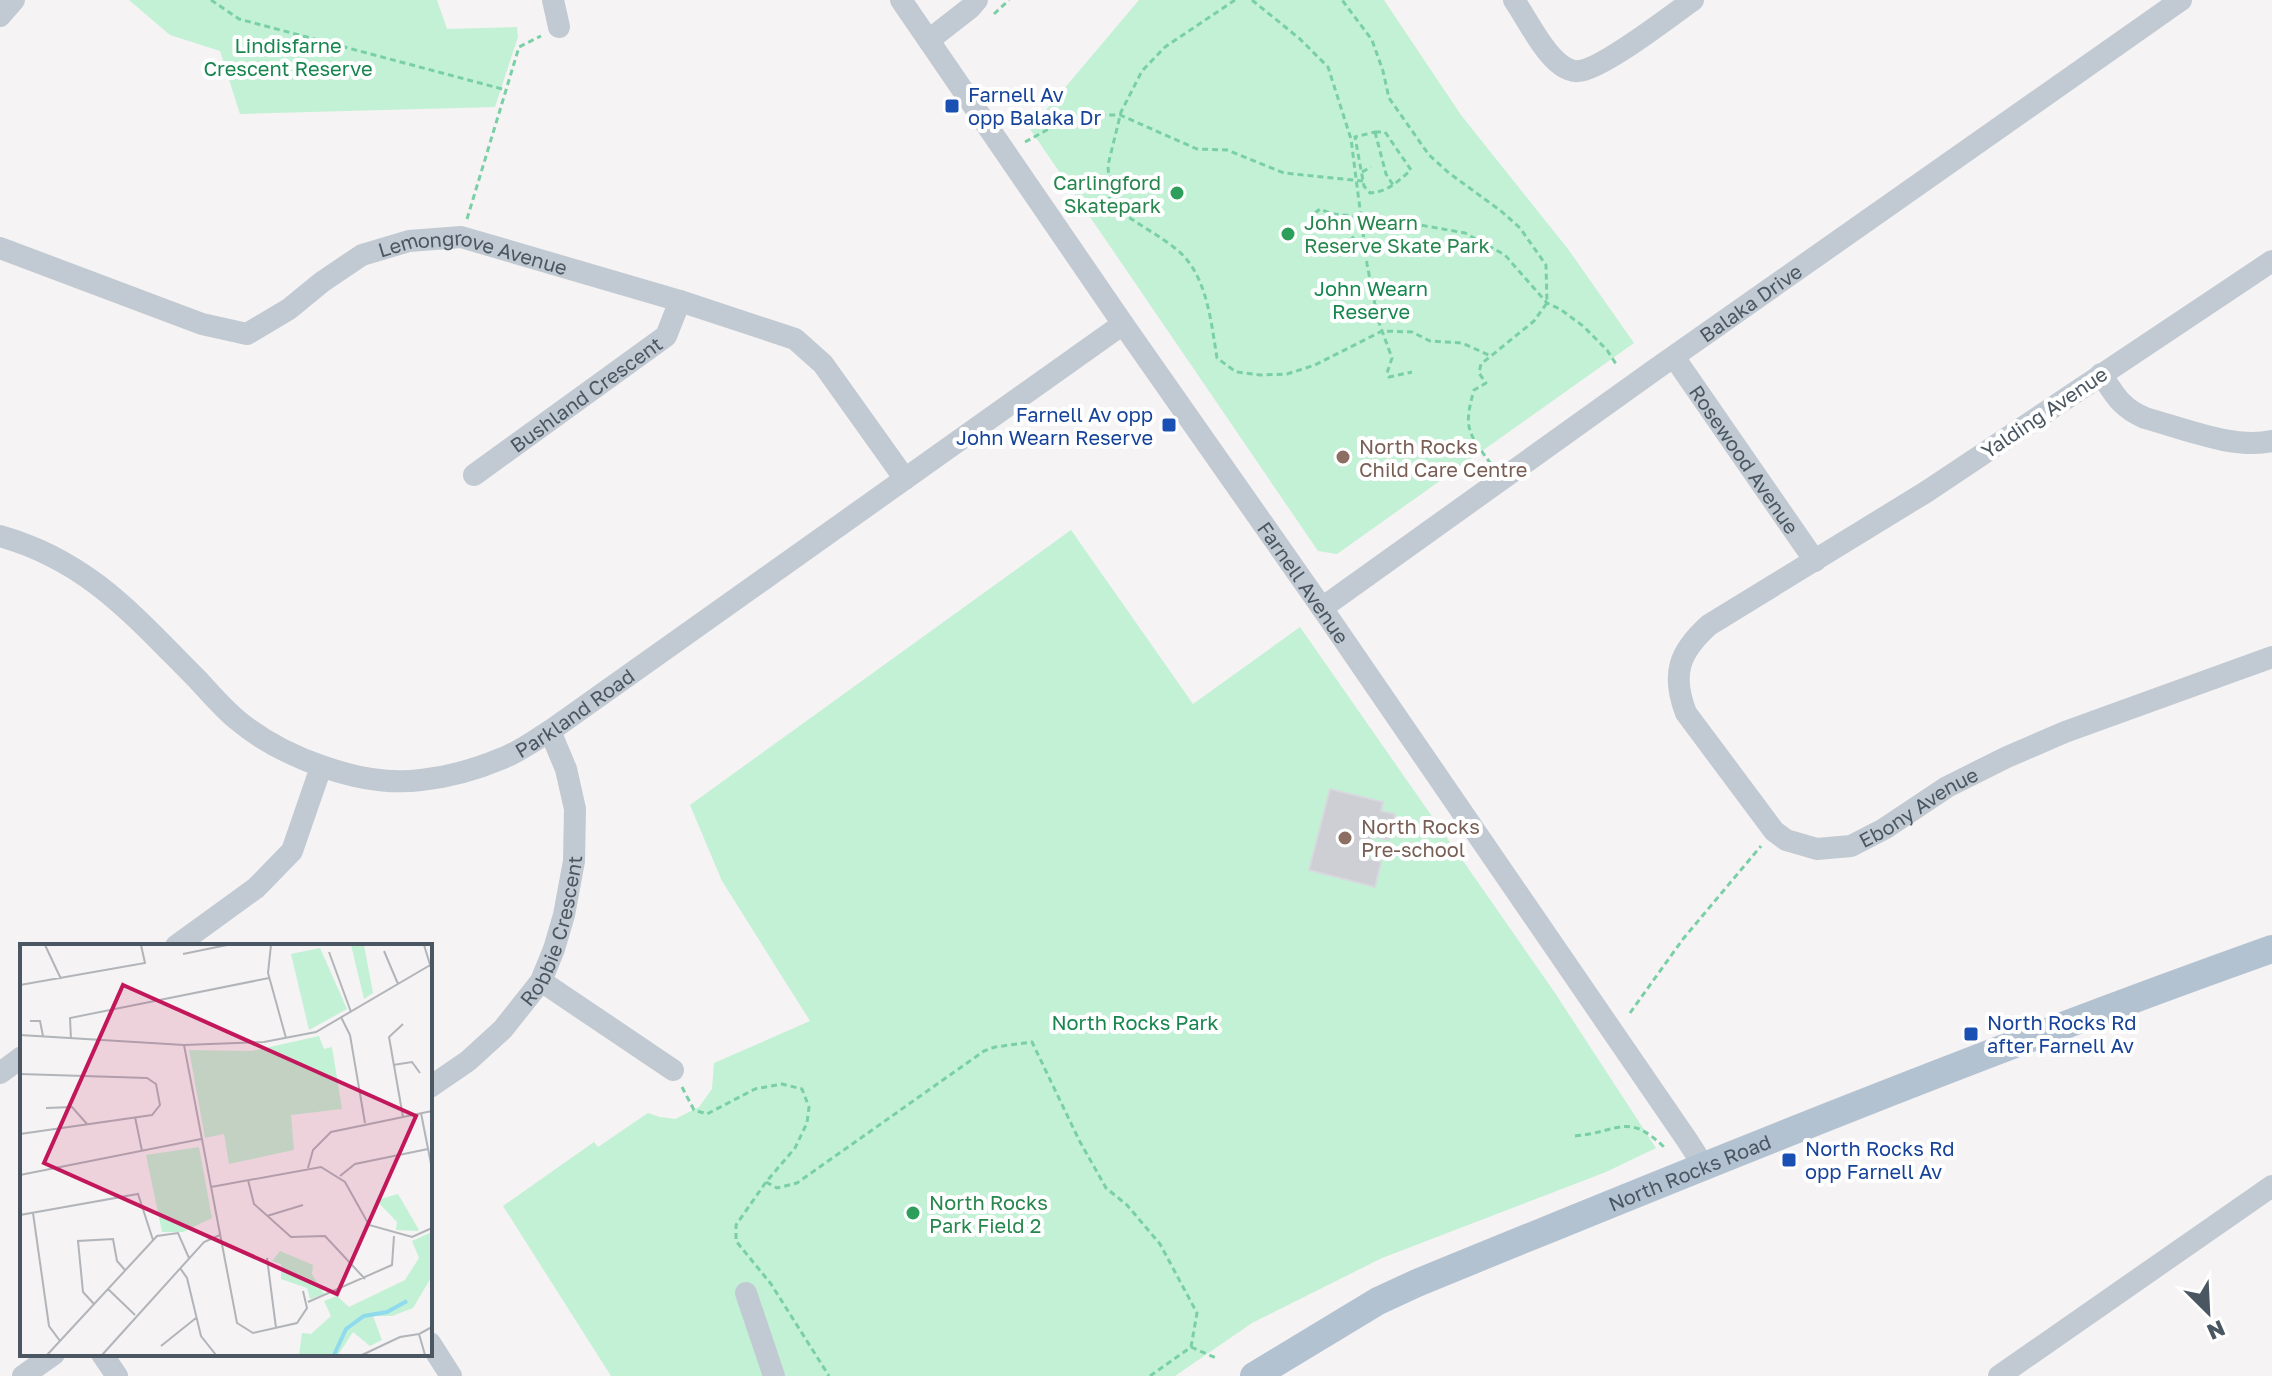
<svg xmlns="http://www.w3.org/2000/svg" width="2272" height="1376" font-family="'Golos Text',sans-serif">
<rect width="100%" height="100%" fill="#f5f3f3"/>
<g fill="#c3f1d5">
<path d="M129 0H437L447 29 517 27 518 37 495 107 240 114 220 51 170 35Z"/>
<path d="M1139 0H1384L1461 115 1568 249 1634 343 1337 554 1318 551 1030 129Z"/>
<path d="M1071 530 1193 704 1300 627 1553 990 1656 1148 1606 1172 1382 1258 1252 1323 1175 1376H611L503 1206 594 1142 598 1147 648 1113 660 1117 675 1119 699 1107 712 1089 714 1063 810 1021 722 881 690 805Z"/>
</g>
<path fill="#cdcfd5" stroke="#d7d9de" stroke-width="2" d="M1330 789 1383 802 1381 811 1395 814 1389 840 1372 836 1367 858 1381 862 1375 887 1309 870Z"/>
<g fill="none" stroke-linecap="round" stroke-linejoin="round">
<g stroke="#7ad0a6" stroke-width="3" stroke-dasharray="6 4" stroke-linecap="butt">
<path d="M211 0 239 19 506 90"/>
<path d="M1235 0 1165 47 1142 71 1121 112 1108 165 1110 202C1130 221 1155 232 1176 249 1207 273 1211 322 1217 358L1236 372 1260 375 1287 374 1315 365 1382 331 1412 332 1430 341 1462 343 1491 356 1534 321 1547 303 1546 265 1520 228 1501 211 1449 173 1429 155 1389 98 1383 71 1372 40 1342 0"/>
<path d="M1252 0 1300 39 1328 67 1351 139 1367 264 1378 320 1392 358 1387 373 1389 377 1412 372"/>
<path d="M994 14 1009 0"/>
<path d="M1375 132H1385L1411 170C1398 181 1388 192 1370 193L1364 186 1355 137Z"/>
<path d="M1375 132 1386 174 1393 185"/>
<path d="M1025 142 1056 125 1091 115H1120L1197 149 1227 150 1284 173 1363 181"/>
<path d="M1362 172 1371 167"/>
<path d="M1315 213 1320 209 1332 214 1386 219 1465 233 1505 255 1547 303 1560 309 1583 326 1607 350 1616 364"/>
<path d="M1332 214 1354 239 1364 255"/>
<path d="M467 219 519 47 541 36"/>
<path d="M1491 464C1468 433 1463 428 1474 390L1486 383 1479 373 1481 364 1491 356"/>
<path d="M1630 1013 1683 939 1761 846"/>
<path d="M682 1087 694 1110 707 1114 755 1089 782 1084 802 1089 809 1107 807 1123 795 1148 766 1182 736 1225V1241L771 1284 829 1376"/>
<path d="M1575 1136C1620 1132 1627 1111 1665 1148"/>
<path d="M766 1182 777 1188 797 1183 984 1051 995 1047 1032 1042 1079 1140 1106 1188 1127 1205 1160 1244 1197 1313 1191 1347 1150 1376"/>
<path d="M1191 1347 1216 1358"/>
</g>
<g stroke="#c1cad2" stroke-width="22">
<path d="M553 0 559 27"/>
<path id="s1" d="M901 0 1123 324 1322 608 1687 1140 1703 1165"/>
<path d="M1514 0C1527 19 1543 52 1561 65 1565 68 1573 72 1578 71 1600 71 1672 15 1693 0"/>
<path d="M0 16 14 0"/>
<path d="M929 40 970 8 977 0"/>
<path id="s2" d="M0 248 202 324 247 334 289 309 322 282 362 255 409 241 461 237 680 301 795 339 823 364 905 479"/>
<path id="s3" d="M2272 261 1926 492 1709 625C1679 652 1671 674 1686 713L1774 831 1786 840 1817 849 1851 846 1884 829 1947 787 2007 757 2065 732 2272 657"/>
<path id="s4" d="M1674 357 1815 561"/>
<path d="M2101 374C2115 395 2121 408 2145 418 2182 428 2235 450 2272 441"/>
<path id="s5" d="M474 475 666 336 680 301"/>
<path id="s6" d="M0 536C89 561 135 617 198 680 210 693 222 707 236 719 281 757 362 788 421 780 449 777 477 769 503 758 519 752 535 740 550 731L1123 324"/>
<path id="s7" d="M1322 608 1653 371 2181 0"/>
<path d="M176 946 256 888 292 851 321 767"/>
<path d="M541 981 673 1070"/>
<path d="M0 1073 22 1057"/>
<path id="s8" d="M430 1087 468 1061 503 1029 541 981 554 949 564 915 574 861 575 809 566 769 550 731"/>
<path d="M746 1293 774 1376"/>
<path d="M430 1343 451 1376"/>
<path d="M102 1354 117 1376"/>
<path d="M23 1376 54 1354"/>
<path d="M1999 1376 2272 1186"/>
</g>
<path stroke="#b3c2d1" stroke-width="28" id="s9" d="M1254 1376 1378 1301 1417 1283C1700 1167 1983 1052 2272 949"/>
</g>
<g fill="#1a4fb4" stroke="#fff" stroke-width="3">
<rect x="944" y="98" width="16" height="16" rx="4"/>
<rect x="1161" y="417" width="16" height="16" rx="4"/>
<rect x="1963" y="1026" width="16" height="16" rx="4"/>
<rect x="1781" y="1152" width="16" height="16" rx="4"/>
</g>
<g fill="#2e9e5b" stroke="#fff" stroke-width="3">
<circle cx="1177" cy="193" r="8"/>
<circle cx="1288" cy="234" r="8"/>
<circle cx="913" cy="1213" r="8"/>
</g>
<g fill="#8d6e63" stroke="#fff" stroke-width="3">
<circle cx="1343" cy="457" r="8"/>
<circle cx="1345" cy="838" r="8"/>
</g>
<g text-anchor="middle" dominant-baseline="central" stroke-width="8" stroke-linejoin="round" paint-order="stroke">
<g font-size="20" fill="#17864f" stroke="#fff">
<text x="288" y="45">Lindisfarne<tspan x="288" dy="23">Crescent Reserve</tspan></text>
<text x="1371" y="288">John Wearn<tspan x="1371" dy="23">Reserve</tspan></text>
<text x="1135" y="1022">North Rocks Park</text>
</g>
<g font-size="20" fill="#164399" stroke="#fff" text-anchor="start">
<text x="968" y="94">Farnell Av<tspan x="968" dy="23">opp Balaka Dr</tspan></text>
<text x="1153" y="414" text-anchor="end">Farnell Av opp<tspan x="1153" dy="23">John Wearn Reserve</tspan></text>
<text x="1987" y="1022">North Rocks Rd<tspan x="1987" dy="23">after Farnell Av</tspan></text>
<text x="1805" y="1148">North Rocks Rd<tspan x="1805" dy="23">opp Farnell Av</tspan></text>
</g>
<g font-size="20" fill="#27864d" stroke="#fff" text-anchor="start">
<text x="1161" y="182" text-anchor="end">Carlingford<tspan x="1161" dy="23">Skatepark</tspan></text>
<text x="1304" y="222">John Wearn<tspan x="1304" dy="23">Reserve Skate Park</tspan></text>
<text x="929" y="1202">North Rocks<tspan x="929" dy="23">Park Field 2</tspan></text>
</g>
<g font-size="20" fill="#4a5661" stroke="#fff">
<text stroke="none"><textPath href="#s2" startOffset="516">Lemongrove Avenue</textPath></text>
<text stroke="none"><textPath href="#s7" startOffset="526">Balaka Drive</textPath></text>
<text stroke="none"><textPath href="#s5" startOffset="138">Bushland Crescent</textPath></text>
<text transform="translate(2044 412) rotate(-34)">Yalding Avenue</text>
<text stroke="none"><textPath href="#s4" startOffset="124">Rosewood Avenue</textPath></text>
<text stroke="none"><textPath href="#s1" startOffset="708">Farnell Avenue</textPath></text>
<text stroke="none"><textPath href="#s6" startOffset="672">Parkland Road</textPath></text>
<text stroke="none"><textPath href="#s3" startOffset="1076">Ebony Avenue</textPath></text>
<text stroke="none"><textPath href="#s8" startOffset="206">Robbie Crescent</textPath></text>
<text stroke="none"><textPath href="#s9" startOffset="482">North Rocks Road</textPath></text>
</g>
<g font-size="20" fill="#785e54" stroke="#fff" text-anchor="start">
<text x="1359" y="446">North Rocks<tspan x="1359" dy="23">Child Care Centre</tspan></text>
<text x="1361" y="826">North Rocks<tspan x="1361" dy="23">Pre-school</tspan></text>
</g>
</g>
<g transform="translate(20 944)">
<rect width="412" height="412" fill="#f5f3f3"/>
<path d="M331 1H344L353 49 344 55ZM300 4 327 65 289 86 271 10ZM299 92 304 105 312 103 322 165 271 171 274 206 209 220 204 190 185 194 169 106 232 107ZM179 203 192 274 163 288H142L126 211ZM378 250 399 286 397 287 376 286 377 278 356 256ZM412 288V332L393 364 372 372H353L362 396 350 402 333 388 318 411H279L282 389 291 390 311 372 304 357 317 352 329 363 385 336 399 314 392 297ZM260 307 293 321 292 330 304 350 290 355 287 344 261 335V320L252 317Z" fill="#c3f1d5"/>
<path fill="none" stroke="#90daee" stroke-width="4" d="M314 411 326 385 344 372 367 368 387 357"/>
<path fill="none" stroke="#b1b4b9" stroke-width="2" d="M25 1 41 35M251 1 248 29 266 94M404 1 412 27M364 7 378 40M309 8 331 68M163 10 207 1M0 41 125 19 121 1M321 73 330 91 345 179M10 77H20L23 92M0 91 164 101 244 98 296 88 412 20M51 95 50 74 249 34M164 101 217 379 233 389 277 379 287 364 283 347M373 121 392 118 400 129M0 130 127 134 136 140 140 161 132 171 0 190M26 164 52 163 67 180M401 169 412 225M115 173 122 207M383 173 369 93 383 80M288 224 293 206 311 188 412 167M0 231 181 195M320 232 335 220 408 205M228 236 234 260 271 293 305 292 345 335M191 243 301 223 325 238 349 281 392 293 412 284M13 269 29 382 40 397M0 271 118 250 133 296M247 272 283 261M247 314 256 384M160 324 167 334 181 392 196 411M88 345 115 371M288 358 372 321 374 292M74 360 63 348 58 297 93 295 97 317 105 326M141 402 176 374M27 411 137 292 158 289 169 314M82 411 184 298 200 291M342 411 380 393 399 390M405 411 399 390 412 383"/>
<path fill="#c2185b" fill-opacity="0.15" stroke="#c2185b" stroke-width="4" d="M103 41 396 172 317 350 24 219Z"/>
<rect width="412" height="412" fill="none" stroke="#4a5661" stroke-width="4"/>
</g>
<g transform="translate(2208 1312) rotate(156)" stroke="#ffffff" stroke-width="6" paint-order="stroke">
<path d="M0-6L14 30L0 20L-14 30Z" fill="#4a5661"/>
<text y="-12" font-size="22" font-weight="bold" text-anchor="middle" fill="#4a5661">N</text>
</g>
</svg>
